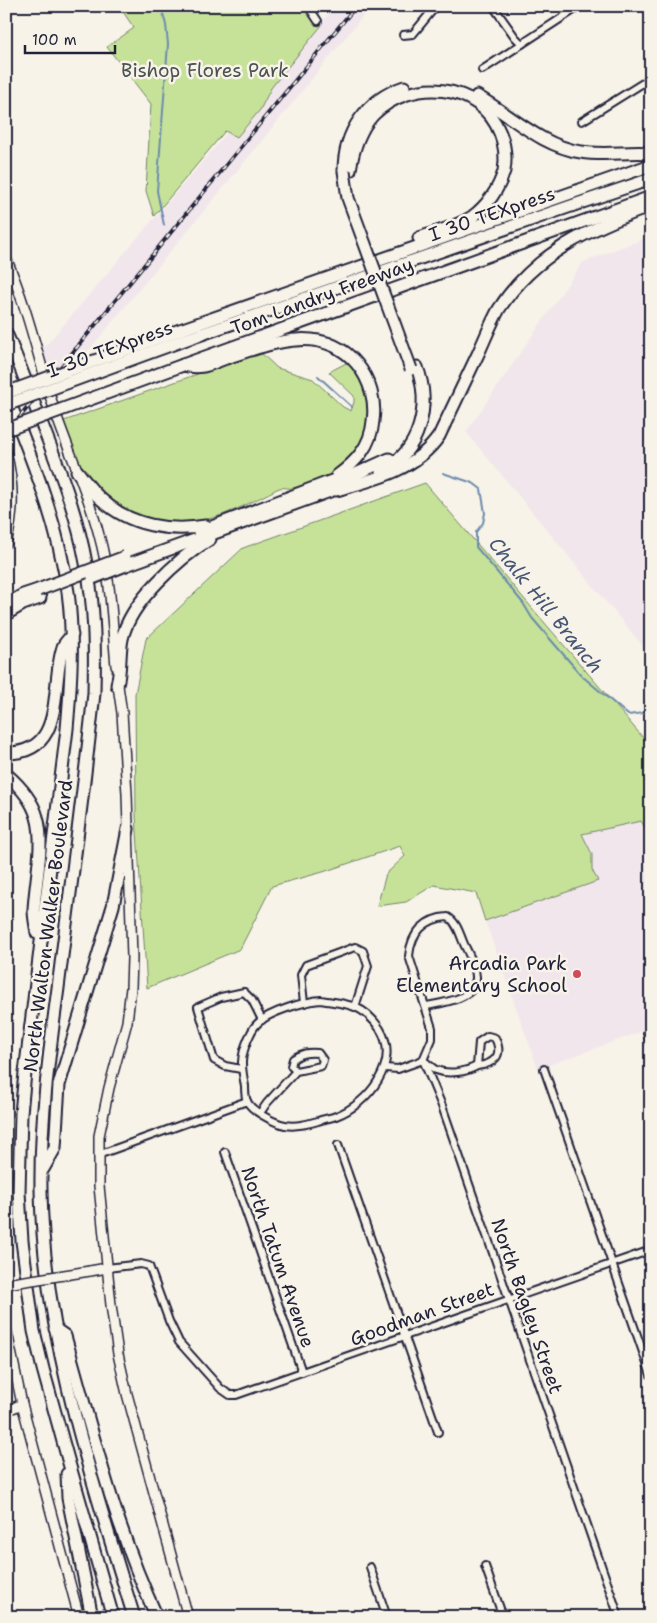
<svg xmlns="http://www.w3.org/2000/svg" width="657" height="1623" font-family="'Shantell Sans',sans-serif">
<rect width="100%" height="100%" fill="#f7f3e8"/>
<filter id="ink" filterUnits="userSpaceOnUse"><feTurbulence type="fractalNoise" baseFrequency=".02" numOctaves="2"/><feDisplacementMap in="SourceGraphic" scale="10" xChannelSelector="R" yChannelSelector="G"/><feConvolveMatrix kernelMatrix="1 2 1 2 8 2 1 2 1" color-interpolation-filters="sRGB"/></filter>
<g filter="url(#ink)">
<g fill="#f1e6ec">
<path d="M335 6H371L241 166 56 390 43 349Z"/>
<path d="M651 236V656L466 432 583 262Z"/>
<path d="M641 821 651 838V1028L538 1069 485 921 597 881 592 870V853L582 834Z"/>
</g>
<g fill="#c6e299" stroke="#74826a">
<path d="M119 6H309L322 25 271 88 260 110 237 137 225 131 154 216 146 191 151 104 107 47 134 28Z"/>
<path d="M260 352 277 368 313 379 343 407 351 411 354 402V396L329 372 348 362C381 395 375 449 334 472 324 478 304 486 292 488 287 489 283 486 277 489 254 501 230 514 205 520 158 532 108 510 84 470 74 455 70 437 64 421Z"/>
<path d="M425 483 651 747V838L641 821 582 834 592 854V870L598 881 485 921 476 893 434 885 406 902 377 906 386 874 405 856 400 846 323 872 272 886 240 949 147 988 136 816 135 694 146 639 243 548Z"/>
</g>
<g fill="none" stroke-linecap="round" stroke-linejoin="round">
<g stroke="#6c8bae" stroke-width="2">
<path d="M161 6 166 25 168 44 157 191 164 225"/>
<path d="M318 376 352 407"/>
<path d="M443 473 473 483 481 489 485 513 483 523 476 532V547L523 603 532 618 582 676 628 715 651 712"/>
</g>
<g stroke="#22223b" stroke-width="10">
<g id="street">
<path d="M308 6 318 21"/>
<path d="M493 6 515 37 522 44"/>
<path d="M403 35 413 34 436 6"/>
<path d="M482 70 580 6"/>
<path d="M582 121 651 78"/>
<path d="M321 1000C332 1002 345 1003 355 1007 365 1011 374 1020 380 1029 401 1063 368 1104 336 1116 331 1118 324 1119 318 1121 307 1124 296 1127 285 1125 275 1123 251 1111 247 1101 245 1097 245 1090 245 1086 241 1066 240 1058 248 1039 251 1033 253 1027 258 1023 269 1012 306 1001 321 1000Z"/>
<path d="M304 1003 301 975 306 965 355 947 363 951 368 966 355 1007"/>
<path d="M426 1006C442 1003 477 999 476 977 476 966 468 953 464 944 460 935 457 922 448 917 425 918 411 933 409 956L432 1028V1039L423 1060 442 1106 619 1617"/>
<path d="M647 1033 651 1044"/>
<path d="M488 1036 495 1038C504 1056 494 1064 477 1066L479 1042Z"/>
<path d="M385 1068 398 1069 423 1060C427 1063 432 1068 436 1070 449 1075 466 1072 477 1066"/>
<path d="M241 1069 225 1066 214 1060 198 1007 221 997 244 992 252 1000 262 1020"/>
<path d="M544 1069 651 1375"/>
<path d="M260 1113 267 1103 296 1071 321 1066 323 1060 318 1053C308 1052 302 1053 293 1059L291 1066 296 1071"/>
<path d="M338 1145 438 1432"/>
<path d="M225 1152 302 1372"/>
<path d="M98 1155 247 1101"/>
<path d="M107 1268 141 1264 149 1266 169 1321 179 1342 220 1388 230 1395H236L651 1250"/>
<path d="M485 1566 503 1617"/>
<path d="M370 1567 387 1617"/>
</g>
</g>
<g stroke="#22223b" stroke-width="12">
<g id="secondary">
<path d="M6 258C26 304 37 352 51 399 65 445 87 488 99 535 111 578 112 622 116 666"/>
<path d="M6 452C14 483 15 512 6 543"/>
<path d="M117 679 122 713 127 794 132 958 131 988 127 1022 109 1088 99 1136V1186L111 1305 118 1354 127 1394 188 1617"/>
<path d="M90 1271 107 1268"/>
<path d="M6 1327 22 1404 79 1617"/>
<path d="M6 1411 22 1404"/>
</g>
</g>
<g stroke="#22223b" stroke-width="15">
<g id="highway">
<path d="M477 96C511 115 541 146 581 152 604 156 628 151 651 153"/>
<path d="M350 170C353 150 359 130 373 115 410 77 480 82 500 133 505 145 506 159 504 171 499 189 487 206 472 217 456 227 436 232 419 238"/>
<path d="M344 171C344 132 366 100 404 87"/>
<path d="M180 330 651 165"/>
<path d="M6 333C19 362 30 392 41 422 59 468 77 514 86 563 95 606 95 650 94 693 84 791 70 890 58 988 49 1055 40 1122 41 1190 43 1335 92 1479 134 1617"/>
<path d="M184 340C340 287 495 231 651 179"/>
<path d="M183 365 651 197"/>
<path d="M183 365C202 370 209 364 226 358 269 344 322 322 357 364 370 380 376 401 373 421 371 446 356 462 337 476"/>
<path d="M7 396C32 459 58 523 68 592 74 637 71 683 67 729L25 1073 21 1113 19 1192 22 1241 34 1331 43 1369 67 1456 113 1617"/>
<path d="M77 471C85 481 92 492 102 500 130 526 170 532 206 526"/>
<path d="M381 471C421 452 431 405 417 367"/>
<path d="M336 490C373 480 416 470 439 436 452 409 465 381 478 354 485 339 491 323 499 309 535 253 591 228 651 206"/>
<path d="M199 532 332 481 356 474 389 459"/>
<path d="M126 565 341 487"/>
<path d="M6 605 23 595 38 590"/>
<path d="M6 614 23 604 40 598"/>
<path d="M117 685C121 670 119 654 122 639 130 602 179 558 210 539"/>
<path d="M6 753C67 754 50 686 63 647 64 643 69 639 72 635"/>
<path d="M6 774C20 786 32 799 37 817 45 843 35 883 34 910 34 918 36 926 37 933"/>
<path d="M43 1169 55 1148 59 1085 113 906 128 829"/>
<path d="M55 1329 65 1336C92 1430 115 1528 157 1617"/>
<path d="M67 1474 68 1498 92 1617"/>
</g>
</g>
<use href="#street" stroke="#f7f3e8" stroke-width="6"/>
<use href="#secondary" stroke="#f7f3e8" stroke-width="9"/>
<use href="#highway" stroke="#f7f3e8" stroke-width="11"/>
<g stroke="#22223b" stroke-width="4">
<path id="rail" d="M6 434 356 6"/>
</g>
<use href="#rail" stroke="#f7f3e8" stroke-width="2" stroke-dasharray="5.5" stroke-linecap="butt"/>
<g stroke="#22223b" stroke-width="12" stroke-linecap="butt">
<path id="secondary-bridge" d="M6 1284 90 1271"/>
</g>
<g stroke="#22223b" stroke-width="15" stroke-linecap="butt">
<g id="highway-bridge">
<path d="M344 171 348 198 411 369"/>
<path d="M6 393 180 330"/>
<path d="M6 405 184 340"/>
<path d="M6 430 183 365"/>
<path d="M93 578 126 565"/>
<path d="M38 590 125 557"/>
</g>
</g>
<use href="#secondary-bridge" stroke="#f7f3e8" stroke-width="9"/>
<use href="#highway-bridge" stroke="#f7f3e8" stroke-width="11"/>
</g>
</g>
<circle fill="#d1495b" stroke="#f7f3e8" stroke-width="2" cx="577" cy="974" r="5"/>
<g text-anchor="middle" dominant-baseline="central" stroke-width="5" stroke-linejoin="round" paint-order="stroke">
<g font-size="19" fill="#4b5252" stroke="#f7f3e8">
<text x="205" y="70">Bishop Flores Park</text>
</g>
<g font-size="19" fill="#22223b" stroke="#f7f3e8">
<text transform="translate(492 214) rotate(-19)">I 30 TEXpress</text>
<text transform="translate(322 296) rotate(-20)">Tom Landry Freeway</text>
<text transform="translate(110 349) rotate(-20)">I 30 TEXpress</text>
<text transform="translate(48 926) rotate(-83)">North Walton Walker Boulevard</text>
<text transform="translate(278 1257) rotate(71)">North Tatum Avenue</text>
<text transform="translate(527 1306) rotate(71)">North Bagley Street</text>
<text transform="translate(422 1314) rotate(-20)">Goodman Street</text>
</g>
<g font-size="19" fill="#22223b" stroke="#f7f3e8" text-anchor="end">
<text x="567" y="963">Arcadia Park<tspan x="567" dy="22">Elementary School</tspan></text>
</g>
<g font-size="20" font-style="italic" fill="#475775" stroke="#f7f3e8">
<text transform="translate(546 605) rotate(51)">Chalk Hill Branch</text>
</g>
</g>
<rect width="657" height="1623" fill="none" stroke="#f7f3e8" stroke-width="25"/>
<rect x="12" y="12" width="632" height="1598" fill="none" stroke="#22223b" stroke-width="2" filter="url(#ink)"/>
<path d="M25 45v8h90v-8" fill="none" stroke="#22223b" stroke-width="2.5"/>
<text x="32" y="45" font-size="15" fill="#22223b" stroke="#f7f3e8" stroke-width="4" paint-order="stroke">100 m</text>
</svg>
